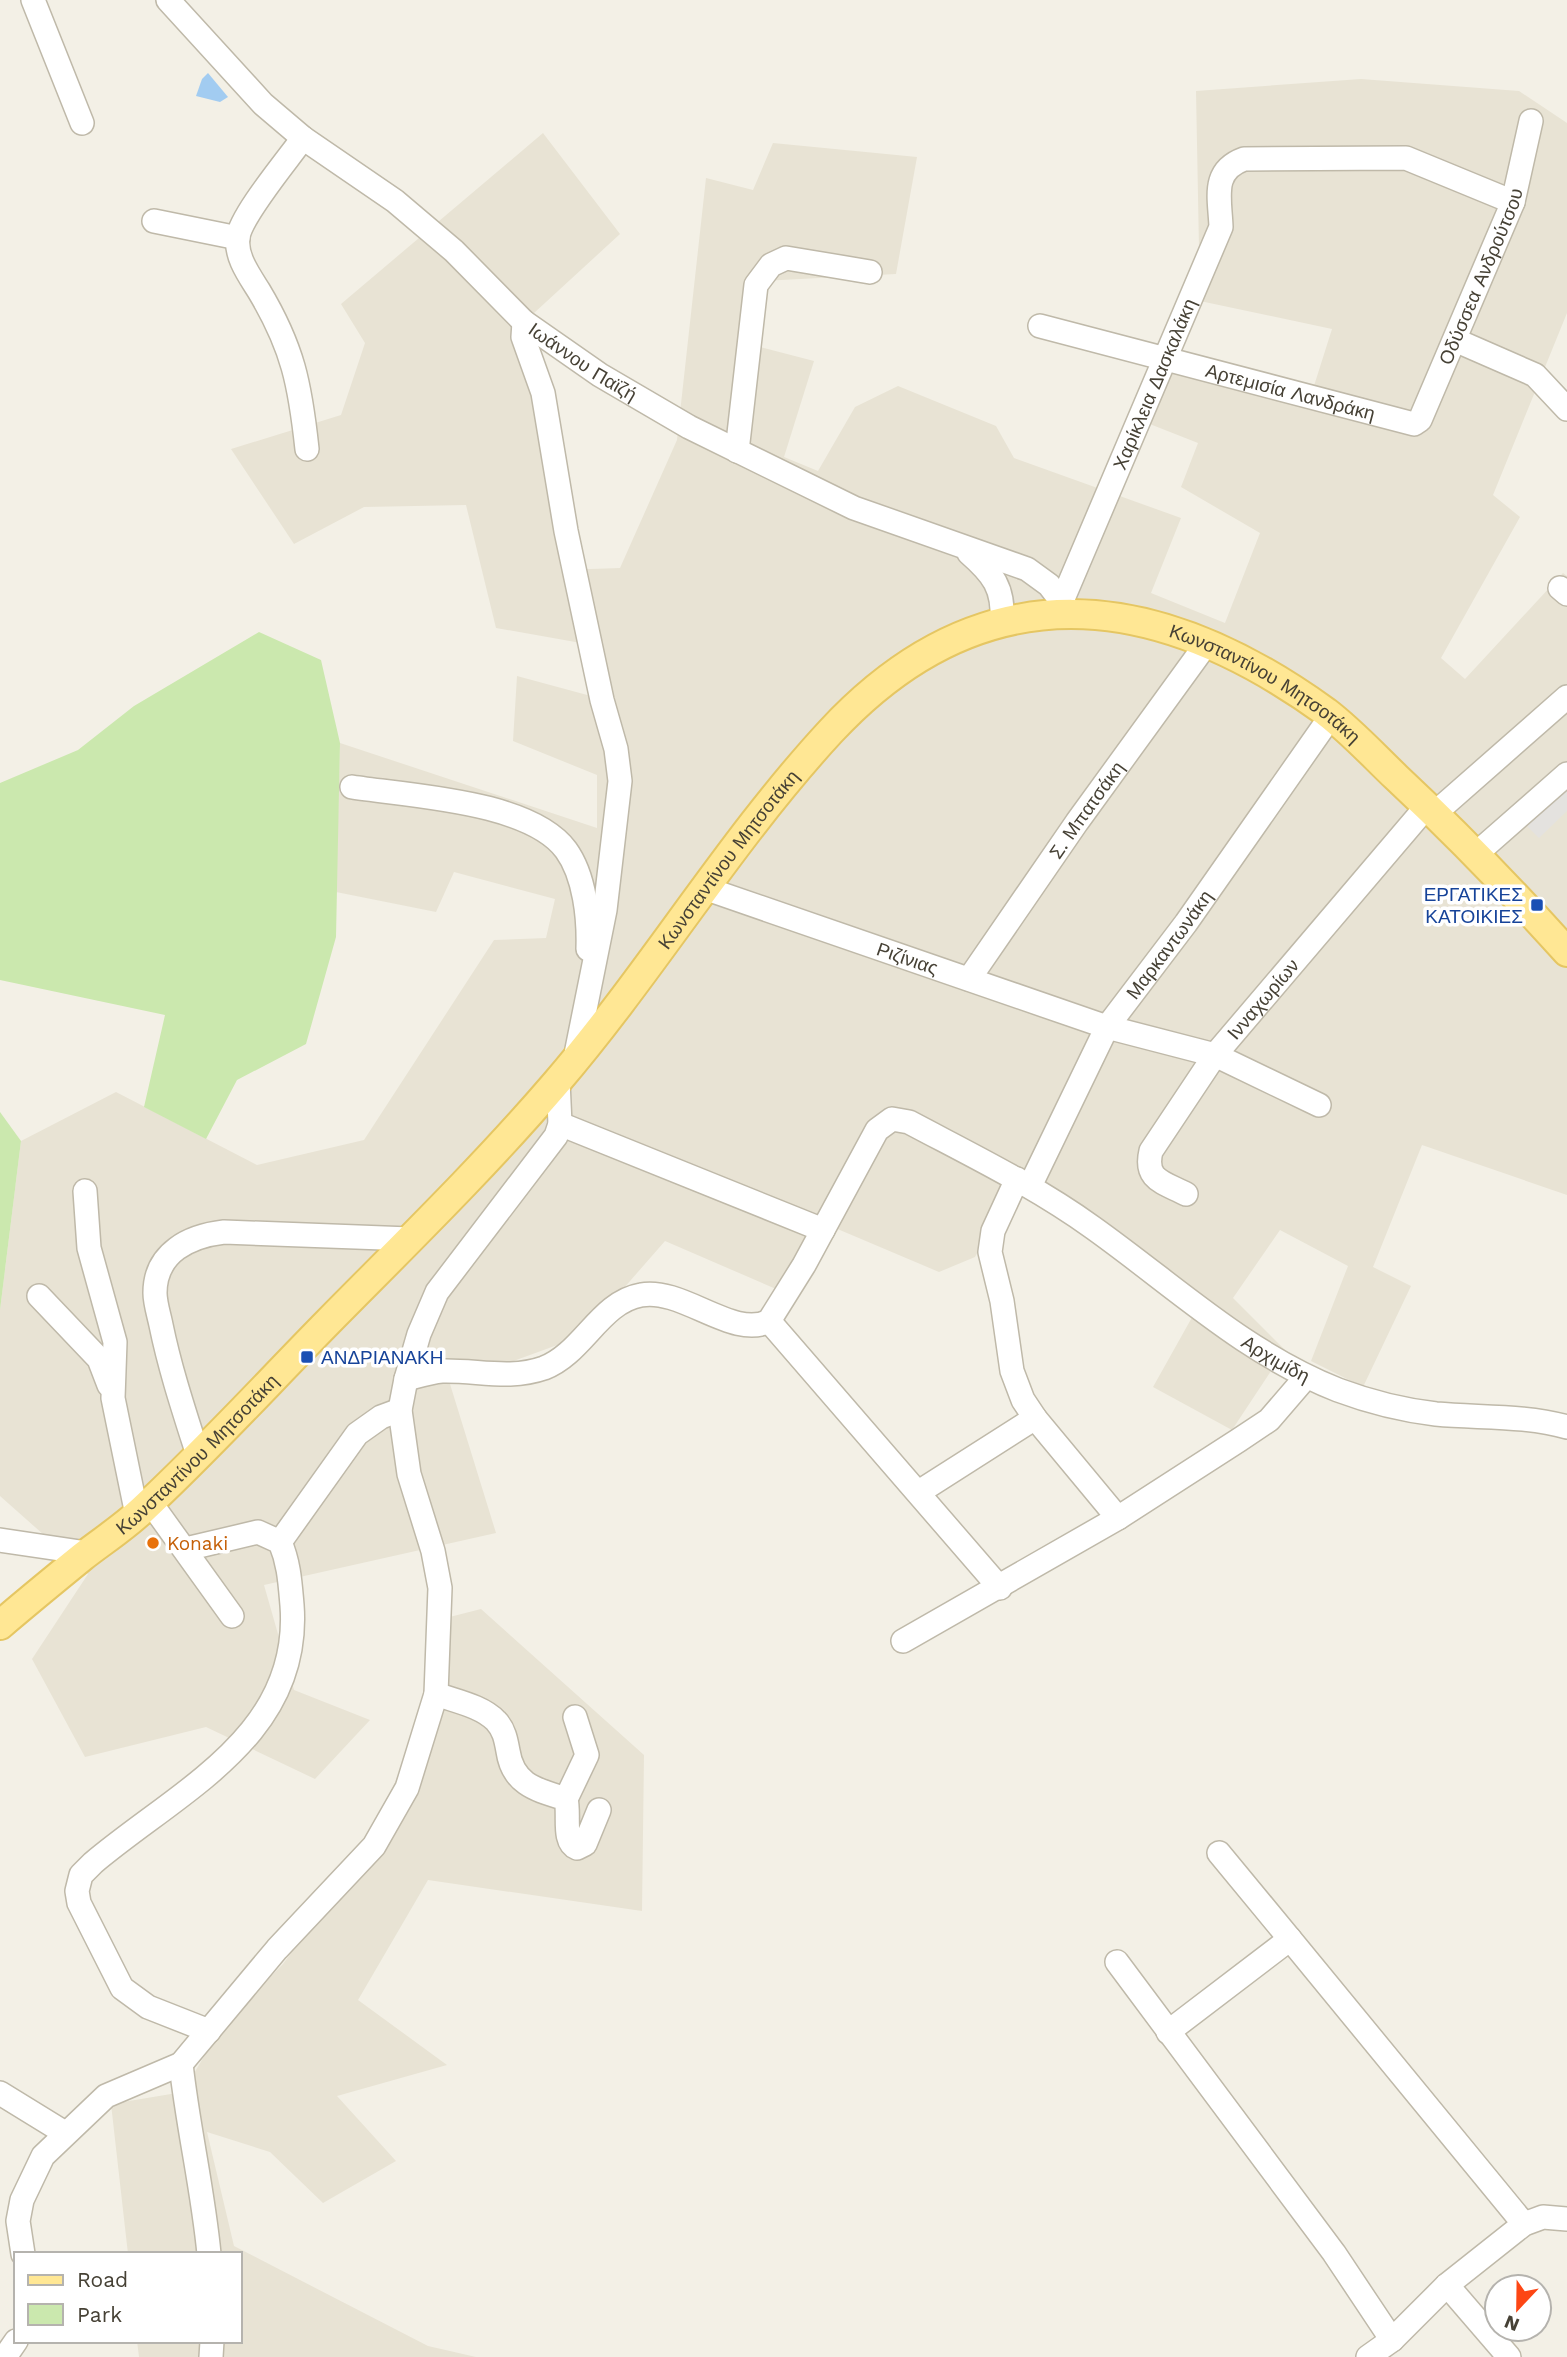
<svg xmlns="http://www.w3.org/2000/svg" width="1567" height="2357" font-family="'Work Sans',sans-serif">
<rect width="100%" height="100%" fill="#f3f0e6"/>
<g fill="#e8e3d4">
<path d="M1361 79 1519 91 1567 123V313L1493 495 1520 517 1441 658 1465 679 1563 573 1567 576V1195L1422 1145 1373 1267 1411 1286 1363 1387 1311 1361 1348 1266 1280 1230 1233 1298 1285 1350 1232 1430 1153 1387 1195 1312 1021 1172 975 1257 939 1272 821 1222 790 1295 665 1241 582 1336 450 1384 496 1533 264 1585 294 1690 370 1720 315 1779 206 1727 85 1757 32 1659 88 1574 0 1496V1310L21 1141 116 1092 257 1165 364 1140 494 940 546 938 555 899 454 872 436 912 336 892 340 743 597 828V775L513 741 517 676 602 699 581 643 496 628 466 505 364 507 294 544 231 449 341 415 365 343 341 304 543 133 620 234 521 325 561 570 620 568 677 440 706 178 753 190 773 143 917 157 896 274 760 281 741 342 814 361 784 457 818 471 855 407 898 386 996 426 1014 458 1181 518 1151 593 1225 623 1260 533 1181 487 1198 443 1137 419 1154 363 1313 389 1332 329 1200 301 1196 91Z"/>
<path d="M481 1609 644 1755 642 1911 428 1880 358 2000 447 2065 337 2096 396 2161 323 2203 270 2152 207 2132 234 2246 428 2346 476 2357H139L137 2341H240V2254H128L111 2104 183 2092 222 2026 283 1964 334 1894 384 1806 421 1726 434 1621Z"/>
</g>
<g fill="#cbe8ae">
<path d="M259 632 321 660 340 743 336 937 306 1044 237 1080 206 1139 144 1107 165 1015 0 980V783L78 750 134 706Z"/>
<path d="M0 1112 21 1141 0 1310Z"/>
</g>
<path fill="#e4e2df" d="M1567 774V811L1539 838 1518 817Z"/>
<path fill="#a2ccf1" d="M208 73 228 97 220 102 196 96 202 79Z"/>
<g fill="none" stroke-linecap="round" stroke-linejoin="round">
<g stroke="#bfb9a9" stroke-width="26">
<g id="minor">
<path d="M33 0 82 123"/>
<path id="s1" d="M168 0 263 104 303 138 395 201 454 251 524 322 600 375 689 427 854 508 1027 569 1049 585 1069 611"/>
<path d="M303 138C289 158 241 215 238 237 235 256 249 275 259 291 293 348 300 384 307 449"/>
<path d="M154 221 238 238"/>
<path d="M524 322 523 337 543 393 566 531 602 700 616 749 620 781 605 910 575 1059"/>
<path id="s2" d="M1040 326 1414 424 1420 420 1513 202 1531 121"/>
<path d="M1455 340 1535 375 1567 409"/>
<path d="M737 451 756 285 771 265 786 258 870 272"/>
<path d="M969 553C993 574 1004 588 1002 621"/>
<path d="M1560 588 1567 594"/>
<path id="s3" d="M1062 601 1221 227C1220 198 1211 171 1244 159L1406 158 1513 202"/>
<path d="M352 787C410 796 530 801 566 850 585 876 589 919 588 949"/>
<path d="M1435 813 1567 697"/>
<path d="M1477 853 1567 774"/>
<path id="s4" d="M707 889 1107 1027 1215 1055 1319 1105"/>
<path id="s5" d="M969 979 1077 822 1207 643"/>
<path d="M560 1124 823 1230"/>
<path d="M1017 1179 993 1231 990 1252 1002 1301 1012 1371 1023 1400 1035 1418 1118 1518"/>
<path id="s6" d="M1030 1186 1107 1027 1186 923 1331 716"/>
<path d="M85 1191 89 1248 115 1342 113 1398 137 1515"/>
<path id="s7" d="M1186 1194C1163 1182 1144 1180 1151 1151L1215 1055 1427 806"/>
<path d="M39 1296 99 1359 109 1385"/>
<path d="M769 1321 1000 1588"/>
<path id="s8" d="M406 1379C418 1376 430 1372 442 1371 477 1370 510 1380 544 1368 583 1353 600 1302 641 1295 682 1287 734 1340 769 1321L804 1265 877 1130 892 1119 909 1122C971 1155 1035 1186 1092 1227 1175 1286 1243 1352 1338 1390 1370 1402 1402 1410 1436 1414 1479 1418 1525 1415 1567 1427"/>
<path d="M198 1455C184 1411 170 1369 161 1325 159 1315 155 1303 155 1293 155 1252 190 1236 224 1232L410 1239"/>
<path d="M919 1492 1035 1418"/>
<path d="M150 1502 232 1616"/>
<path d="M0 1540 87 1553"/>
<path d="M280 1542 357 1434 381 1417 400 1410"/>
<path d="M186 1549 258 1532 280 1542C289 1563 290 1582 292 1605 302 1736 178 1791 93 1863L81 1875 77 1891 79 1903 122 1988 148 2007 209 2031"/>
<path d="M903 1641 1118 1518 1239 1440 1269 1420 1306 1377"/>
<path d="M436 1694C455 1701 482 1706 496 1721 504 1729 506 1740 508 1751 513 1785 537 1790 566 1799 570 1814 562 1842 577 1848L585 1844 599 1810"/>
<path d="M566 1799 587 1755 575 1717"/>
<path d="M1219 1853 1290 1939"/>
<path d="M1117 1962 1334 2253 1392 2340"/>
<path d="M1168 2032 1290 1939 1524 2224"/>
<path d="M181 2064C188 2128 203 2190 209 2254"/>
<path d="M0 2093 65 2133"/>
<path d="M23 2254 18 2221 22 2200 43 2156 106 2096 181 2064 277 1949 374 1846 407 1788 436 1694 440 1588 433 1551 409 1474 400 1410 406 1379 419 1334 437 1292 556 1136 560 1124 558 1081"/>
<path d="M1447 2285 1509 2357"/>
<path d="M5 2357 16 2341"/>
<path d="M211 2357 212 2341"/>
<path d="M1368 2357 1392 2340 1447 2285 1524 2224 1543 2217 1567 2219"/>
</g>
</g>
<g stroke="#e5c663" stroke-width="32">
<g id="major">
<path id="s9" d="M0 1625C27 1602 55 1579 82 1557 101 1542 123 1528 141 1511 206 1451 266 1385 328 1322 405 1244 484 1167 556 1083 653 970 730 840 831 731 984 567 1156 589 1326 712 1351 731 1373 755 1396 777 1456 833 1512 891 1567 952"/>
</g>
</g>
<use href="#minor" stroke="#fff" stroke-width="23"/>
<use href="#major" stroke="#ffe794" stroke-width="28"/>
</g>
<g fill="#1a4fb4" stroke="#fff" stroke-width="2.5">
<rect x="1530" y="898" width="14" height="14" rx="3.5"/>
<rect x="300" y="1350" width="14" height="14" rx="3.5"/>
</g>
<circle fill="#e8710a" stroke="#fff" stroke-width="2.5" cx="153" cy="1543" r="7"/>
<g text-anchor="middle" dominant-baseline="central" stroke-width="7" stroke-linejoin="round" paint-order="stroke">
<g font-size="19" fill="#464135" stroke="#fff">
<text stroke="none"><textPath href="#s2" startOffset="550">Οδύσσεα Ανδρούτσου</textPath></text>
<text stroke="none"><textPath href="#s1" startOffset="553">Ιωάννου Παϊζή</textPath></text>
<text stroke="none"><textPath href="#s3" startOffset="236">Χαρίκλεια Δασκαλάκη</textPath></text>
<text stroke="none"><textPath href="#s2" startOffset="259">Αρτεμισία Λανδράκη</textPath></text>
<text stroke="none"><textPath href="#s9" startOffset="1710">Κωνσταντίνου Μητσοτάκη</textPath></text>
<text stroke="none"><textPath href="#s5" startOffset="206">Σ. Μπατσάκη</textPath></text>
<text stroke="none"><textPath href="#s9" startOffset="1060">Κωνσταντίνου Μητσοτάκη</textPath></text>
<text stroke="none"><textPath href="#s6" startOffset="280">Μαρκαντωνάκη</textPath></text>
<text stroke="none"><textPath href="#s4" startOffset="212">Ριζίνιας</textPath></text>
<text stroke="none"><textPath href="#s7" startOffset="252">Ινναχωρίων</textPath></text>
<text stroke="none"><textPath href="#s8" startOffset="1090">Αρχιμίδη</textPath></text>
<text stroke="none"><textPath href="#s9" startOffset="261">Κωνσταντίνου Μητσοτάκη</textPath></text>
</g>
<g font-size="19" fill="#164399" stroke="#fff" text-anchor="end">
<text x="1523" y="894">ΕΡΓΑΤΙΚΕΣ<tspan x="1523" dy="22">ΚΑΤΟΙΚΙΕΣ</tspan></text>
<text x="321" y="1357" text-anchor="start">ΑΝΔΡΙΑΝΑΚΗ</text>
</g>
<g font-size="19" fill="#c56008" stroke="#fff" text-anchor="start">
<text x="167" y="1543">Konaki</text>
</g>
</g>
<rect x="14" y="2252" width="228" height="91" fill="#ffffff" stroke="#b5b3ae" stroke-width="2"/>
<rect x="28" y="2275" width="35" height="10" fill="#ffe794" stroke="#b5b3ae" stroke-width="2"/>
<text x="77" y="2287" font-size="21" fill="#464135">Road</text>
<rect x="28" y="2304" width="35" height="21" fill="#cbe8ae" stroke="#b5b3ae" stroke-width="2"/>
<text x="77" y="2322" font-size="21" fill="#464135">Park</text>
<g transform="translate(1518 2308) rotate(202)"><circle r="33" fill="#ffffff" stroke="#b5b3ae" stroke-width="2"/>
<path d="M0-5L12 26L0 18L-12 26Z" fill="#fd4614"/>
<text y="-10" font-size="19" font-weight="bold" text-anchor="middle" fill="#464135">N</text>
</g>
</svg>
